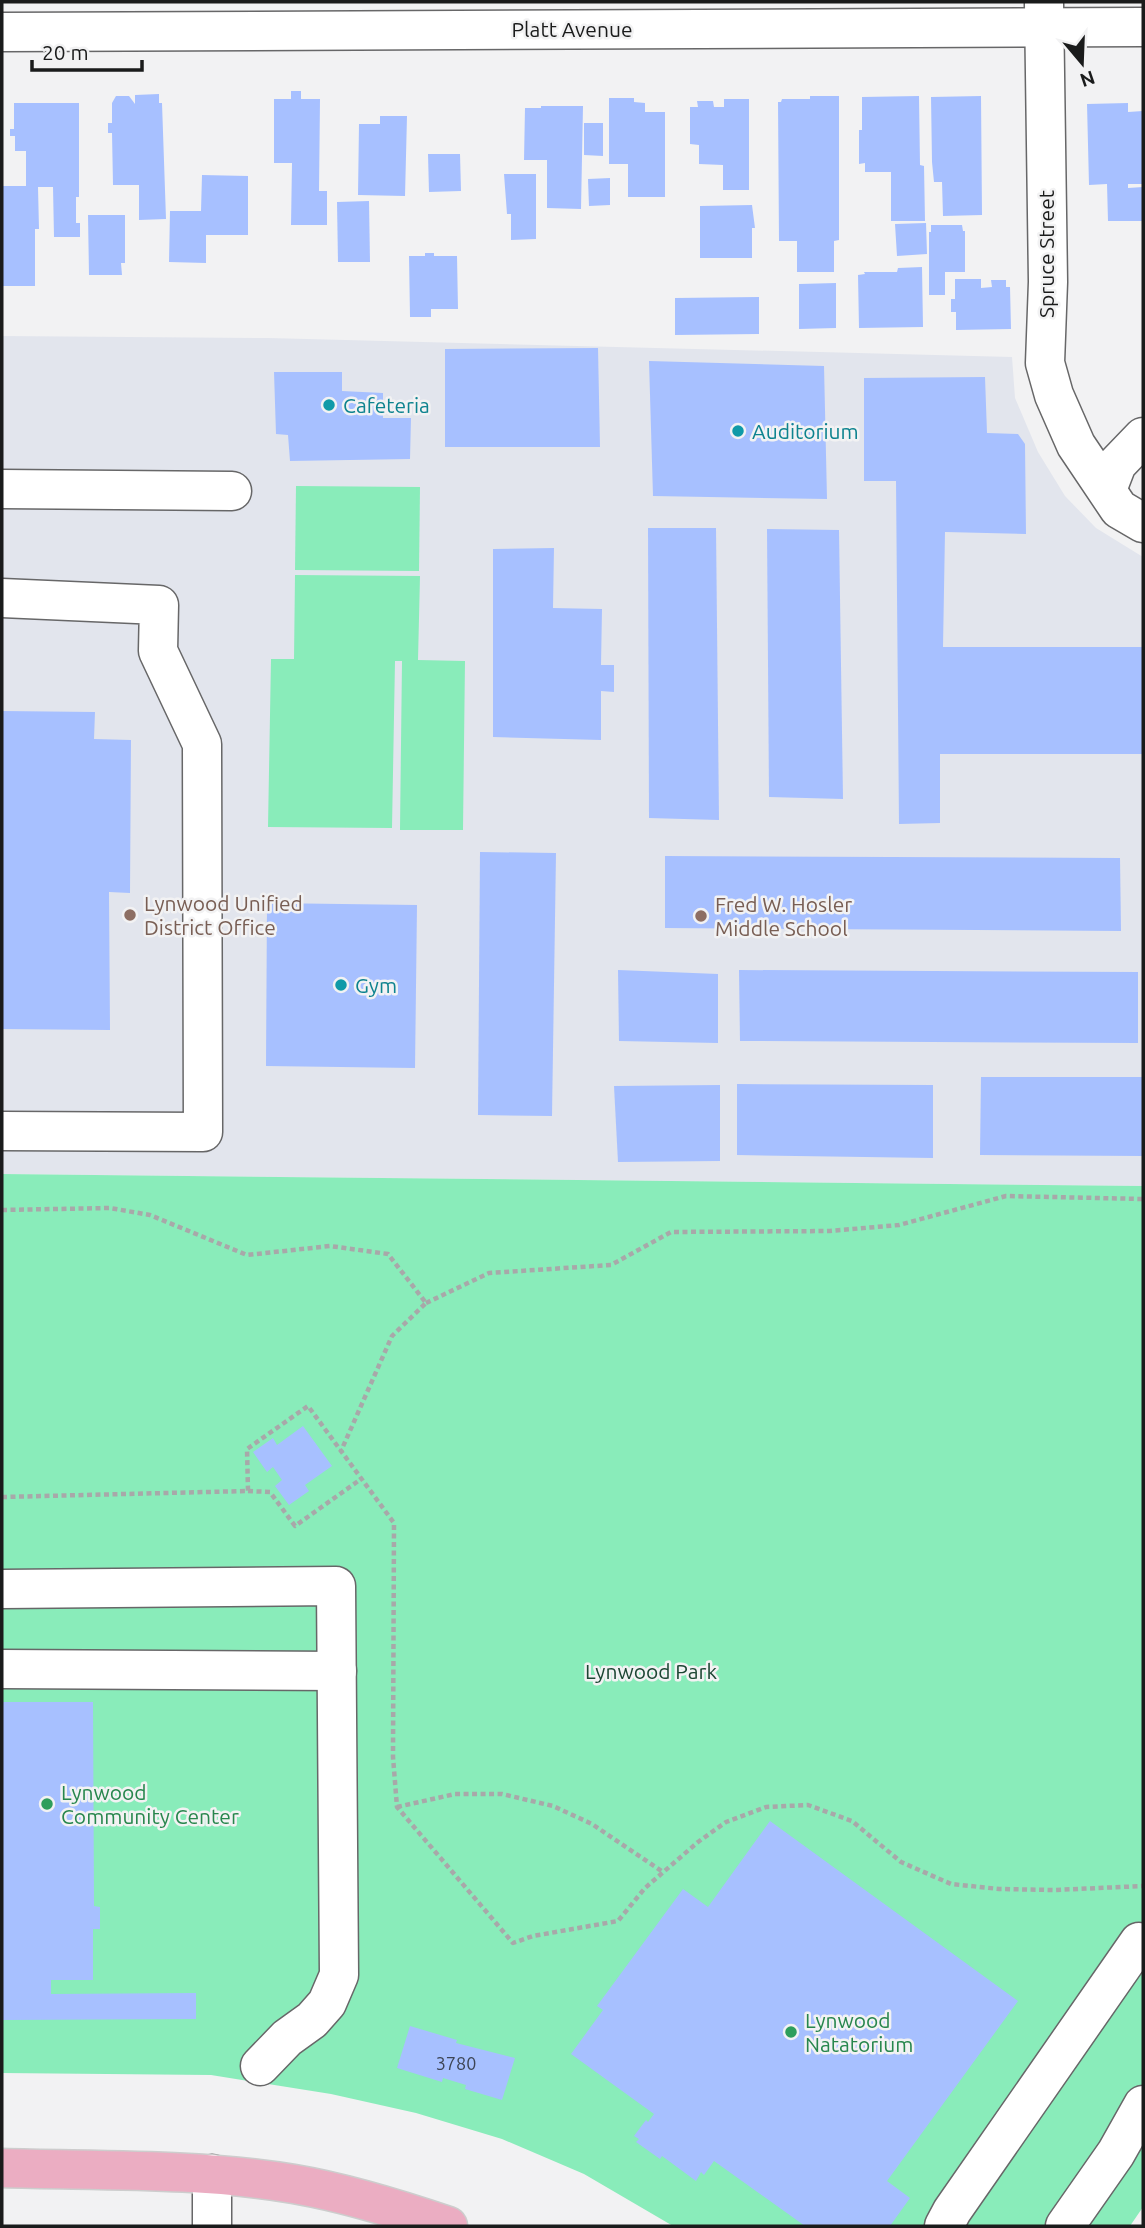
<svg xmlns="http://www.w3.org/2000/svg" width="1145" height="2228" font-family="Ubuntu,sans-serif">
<rect width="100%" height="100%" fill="#f2f2f3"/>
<path fill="#e2e5ed" d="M2 336 268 338 1012 357 1015 398 1038 452 1065 496 1096 528 1143 557V1186L2 1174Z"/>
<g fill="#89ecba">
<path d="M296 486 420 487 419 571 295 570Z"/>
<path d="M295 575 420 576 418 660 465 661 463 830H400L402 661H395L392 828 268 827 271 659H294Z"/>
<path d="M2 1174 1143 1186V2207L1130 2226H673L584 2174 502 2139 416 2113 331 2094 211 2075 2 2073Z"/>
</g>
<g fill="#a7c0ff">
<path d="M291 91H301V99H320L319 191H327V225H291L292 163H274V99H291Z"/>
<path d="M159 94V103H162L166 219 139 220V185H113L112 133H108V123H112V103L116 96H129L135 104V95Z"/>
<path d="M810 96H839V240L834 241V272H797V241H779L778 102H781L782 99H810Z"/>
<path d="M919 96 920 165 924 166 925 221H891V172H865V163L859 164V130H862V97Z"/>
<path d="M981 96 982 215 943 216 942 182H934L932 162 931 97Z"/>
<path d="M609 98H634V102L645 103V112H665V197H628V164H609Z"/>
<path d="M724 99H749V190H723V165L699 164V145L690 144V107H698L697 101H713L714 107H724Z"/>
<path d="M14 103H79V197H76V223H80V237H54L53 187H38L39 229H35V286H2V186H26V151H15V136H10V129H14Z"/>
<path d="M1128 103V112L1143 111V184H1128V188L1143 187V221H1108L1107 184 1089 185 1087 104Z"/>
<path d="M541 106H583L581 209 547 208V160H524L525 108H541Z"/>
<path d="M380 116H407L405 196 358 195 359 124H380Z"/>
<path d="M584 123H603V156L584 155Z"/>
<path d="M428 154H460L461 191 429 192Z"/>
<path d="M504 174H536V239L511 240V214H507Z"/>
<path d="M202 175 248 176V235H206V263L169 262 170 211H201Z"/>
<path d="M610 178V205L589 206 588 179Z"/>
<path d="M369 201 370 262H338L337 202Z"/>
<path d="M752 205 755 228H752V258H700V206Z"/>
<path d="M88 215H125V263H121L122 275H89Z"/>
<path d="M926 223 927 254 897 256 895 224Z"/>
<path d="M931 225H962L963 231H965V272H945V295H929V232H931Z"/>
<path d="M425 253H434V256H457L458 309H431V317H410L409 256H425Z"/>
<path d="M922 267 923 327 859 328 858 275 865 274 864 272H897L898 268Z"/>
<path d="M955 279H981V288L992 287 991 280H1006V287H1010L1011 329 956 330V312H951V299H955Z"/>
<path d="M836 283V328L799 329V284Z"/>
<path d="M759 297V334L675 335V298Z"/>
<path d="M598 348 600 447H445V349Z"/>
<path d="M649 361 824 366 827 499 653 496Z"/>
<path d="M274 372H342V391L383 393V418H411L410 459 290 461 288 435 276 434Z"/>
<path d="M985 377 987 433 1018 434 1025 444 1026 534 945 532 943 647H1143V754H940V823L899 824 896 481H864V378Z"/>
<path d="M648 528H716L719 820 649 818Z"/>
<path d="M767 529 839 530 843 799 769 797Z"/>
<path d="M554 548 553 608 602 609 601 665H614V692L601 691V740L493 737V549Z"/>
<path d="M2 711 95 712 94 739 131 740 130 893 109 892 110 1030 2 1029Z"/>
<path d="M480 852 556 853 552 1116 478 1115Z"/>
<path d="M665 856 1120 858 1121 931 665 928Z"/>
<path d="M267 903 417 905 415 1068 266 1066Z"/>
<path d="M618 970 718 974V1043L619 1041Z"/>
<path d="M739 970 1138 972V1043L740 1041Z"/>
<path d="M981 1077H1143V1156L980 1155Z"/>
<path d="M737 1084 933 1085V1158L737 1155Z"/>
<path d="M720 1085V1161L618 1162 614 1086Z"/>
<path d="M303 1426 332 1466 305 1485 309 1491 289 1505 275 1486 282 1480 273 1467 267 1472 253 1452 273 1438 277 1445Z"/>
<path d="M2 1702H93L94 1906 100 1907V1929H93V1980H51V1994L196 1993V2019L2 2020Z"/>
<path d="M770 1821 1018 2001 887 2181 910 2198 890 2226H805L714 2161 704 2175 701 2172 696 2181 662 2156 660 2159 636 2142 639 2139 634 2136 646 2120 648 2122 654 2114 571 2054 603 2010 597 2006 683 1889 708 1907Z"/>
<path d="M410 2026 457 2040 456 2043 515 2058 502 2100 465 2089 466 2085 443 2078 442 2082 397 2068Z"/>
</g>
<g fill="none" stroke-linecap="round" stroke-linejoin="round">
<g stroke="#676768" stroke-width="41">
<g id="minor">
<path d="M1044 4 1048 282 1045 363 1054 395 1076 445 1119 509 1143 523"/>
<path d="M2 32 1143 27"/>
<path d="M2 489 232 491"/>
<path d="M1107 490 1117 464 1143 437"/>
<path d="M2 598 159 605 158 651 202 744 203 1132 2 1131"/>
<path d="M2 1589 336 1586 339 1975 327 2003 312 2020 287 2038 260 2066"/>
<path d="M2 1669 337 1671"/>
<path d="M212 2226V2174"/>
<path d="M944 2226 952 2211 1139 1942 1143 1943"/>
<path d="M1065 2226 1116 2153 1143 2105"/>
</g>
</g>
<g stroke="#cdcdcd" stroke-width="41">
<path id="major" d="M2 2168C99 2171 198 2168 294 2184 347 2193 398 2209 448 2226"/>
</g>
<g stroke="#a8a8a9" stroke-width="4.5" stroke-dasharray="5 3.5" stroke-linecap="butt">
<path d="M2 1210 110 1208 150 1215 247 1255 330 1246 388 1254 426 1303 392 1336 341 1451"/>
<path d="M426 1303 489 1273 611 1265 671 1232 830 1231 899 1225 1006 1196 1143 1199"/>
<path d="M248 1491 270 1492 295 1526 361 1479"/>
<path d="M2 1497 248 1491 247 1449 308 1406 394 1523 393 1757 397 1807 513 1943 533 1936 618 1921 645 1888 698 1842 726 1822 766 1807 808 1805 852 1821 901 1862 951 1884 999 1889 1054 1890 1143 1886"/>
<path d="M397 1807 455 1794H502L553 1806 592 1824 663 1872"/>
</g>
<use href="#minor" stroke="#fff" stroke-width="38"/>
<use href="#major" stroke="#ebadc2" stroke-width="38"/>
</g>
<g fill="#0f9aa8" stroke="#f2f2f3" stroke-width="2.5">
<circle cx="329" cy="405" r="7"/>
<circle cx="738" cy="431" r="7"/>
<circle cx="341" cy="985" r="7"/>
</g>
<g fill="#8d6e63" stroke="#f2f2f3" stroke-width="2.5">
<circle cx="130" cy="915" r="7"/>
<circle cx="701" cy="916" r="7"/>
</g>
<g fill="#2e9e5b" stroke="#f2f2f3" stroke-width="2.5">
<circle cx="47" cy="1804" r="7"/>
<circle cx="791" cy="2032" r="7"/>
</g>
<g text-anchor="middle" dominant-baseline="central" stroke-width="5" stroke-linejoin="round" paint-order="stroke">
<g font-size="18" fill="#3d4454">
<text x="456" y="2063">3780</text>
</g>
<g font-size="21" fill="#1a1b1b" stroke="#f2f2f3">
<text x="572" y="29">Platt Avenue</text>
<text transform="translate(1046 254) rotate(-90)">Spruce Street</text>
</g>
<g font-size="21" fill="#0d838f" stroke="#f2f2f3" text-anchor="start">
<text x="343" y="405">Cafeteria</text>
<text x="752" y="431">Auditorium</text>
<text x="355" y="985">Gym</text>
</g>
<g font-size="21" fill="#785e54" stroke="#f2f2f3" text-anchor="start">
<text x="144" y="903">Lynwood Unified<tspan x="144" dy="24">District Office</tspan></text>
<text x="715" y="904">Fred W. Hosler<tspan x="715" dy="24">Middle School</tspan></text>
</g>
<g font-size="21" fill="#1c4633" stroke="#f2f2f3">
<text x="651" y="1671">Lynwood Park</text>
</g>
<g font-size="21" fill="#27864d" stroke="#f2f2f3" text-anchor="start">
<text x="61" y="1792">Lynwood<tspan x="61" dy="24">Community Center</tspan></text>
<text x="805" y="2020">Lynwood<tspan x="805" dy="24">Natatorium</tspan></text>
</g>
</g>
<rect width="1145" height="2228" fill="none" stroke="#1a1b1b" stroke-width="7"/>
<g transform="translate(1082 63) rotate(161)" stroke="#f2f2f3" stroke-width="5" paint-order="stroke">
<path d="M0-5L12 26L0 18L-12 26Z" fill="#1a1b1b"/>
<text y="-10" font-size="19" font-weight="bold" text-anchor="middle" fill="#1a1b1b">N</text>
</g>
<path d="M32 60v10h110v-10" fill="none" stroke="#1a1b1b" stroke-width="3.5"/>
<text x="42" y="60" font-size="21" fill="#1a1b1b" stroke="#f2f2f3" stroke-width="5" paint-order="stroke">20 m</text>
</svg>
